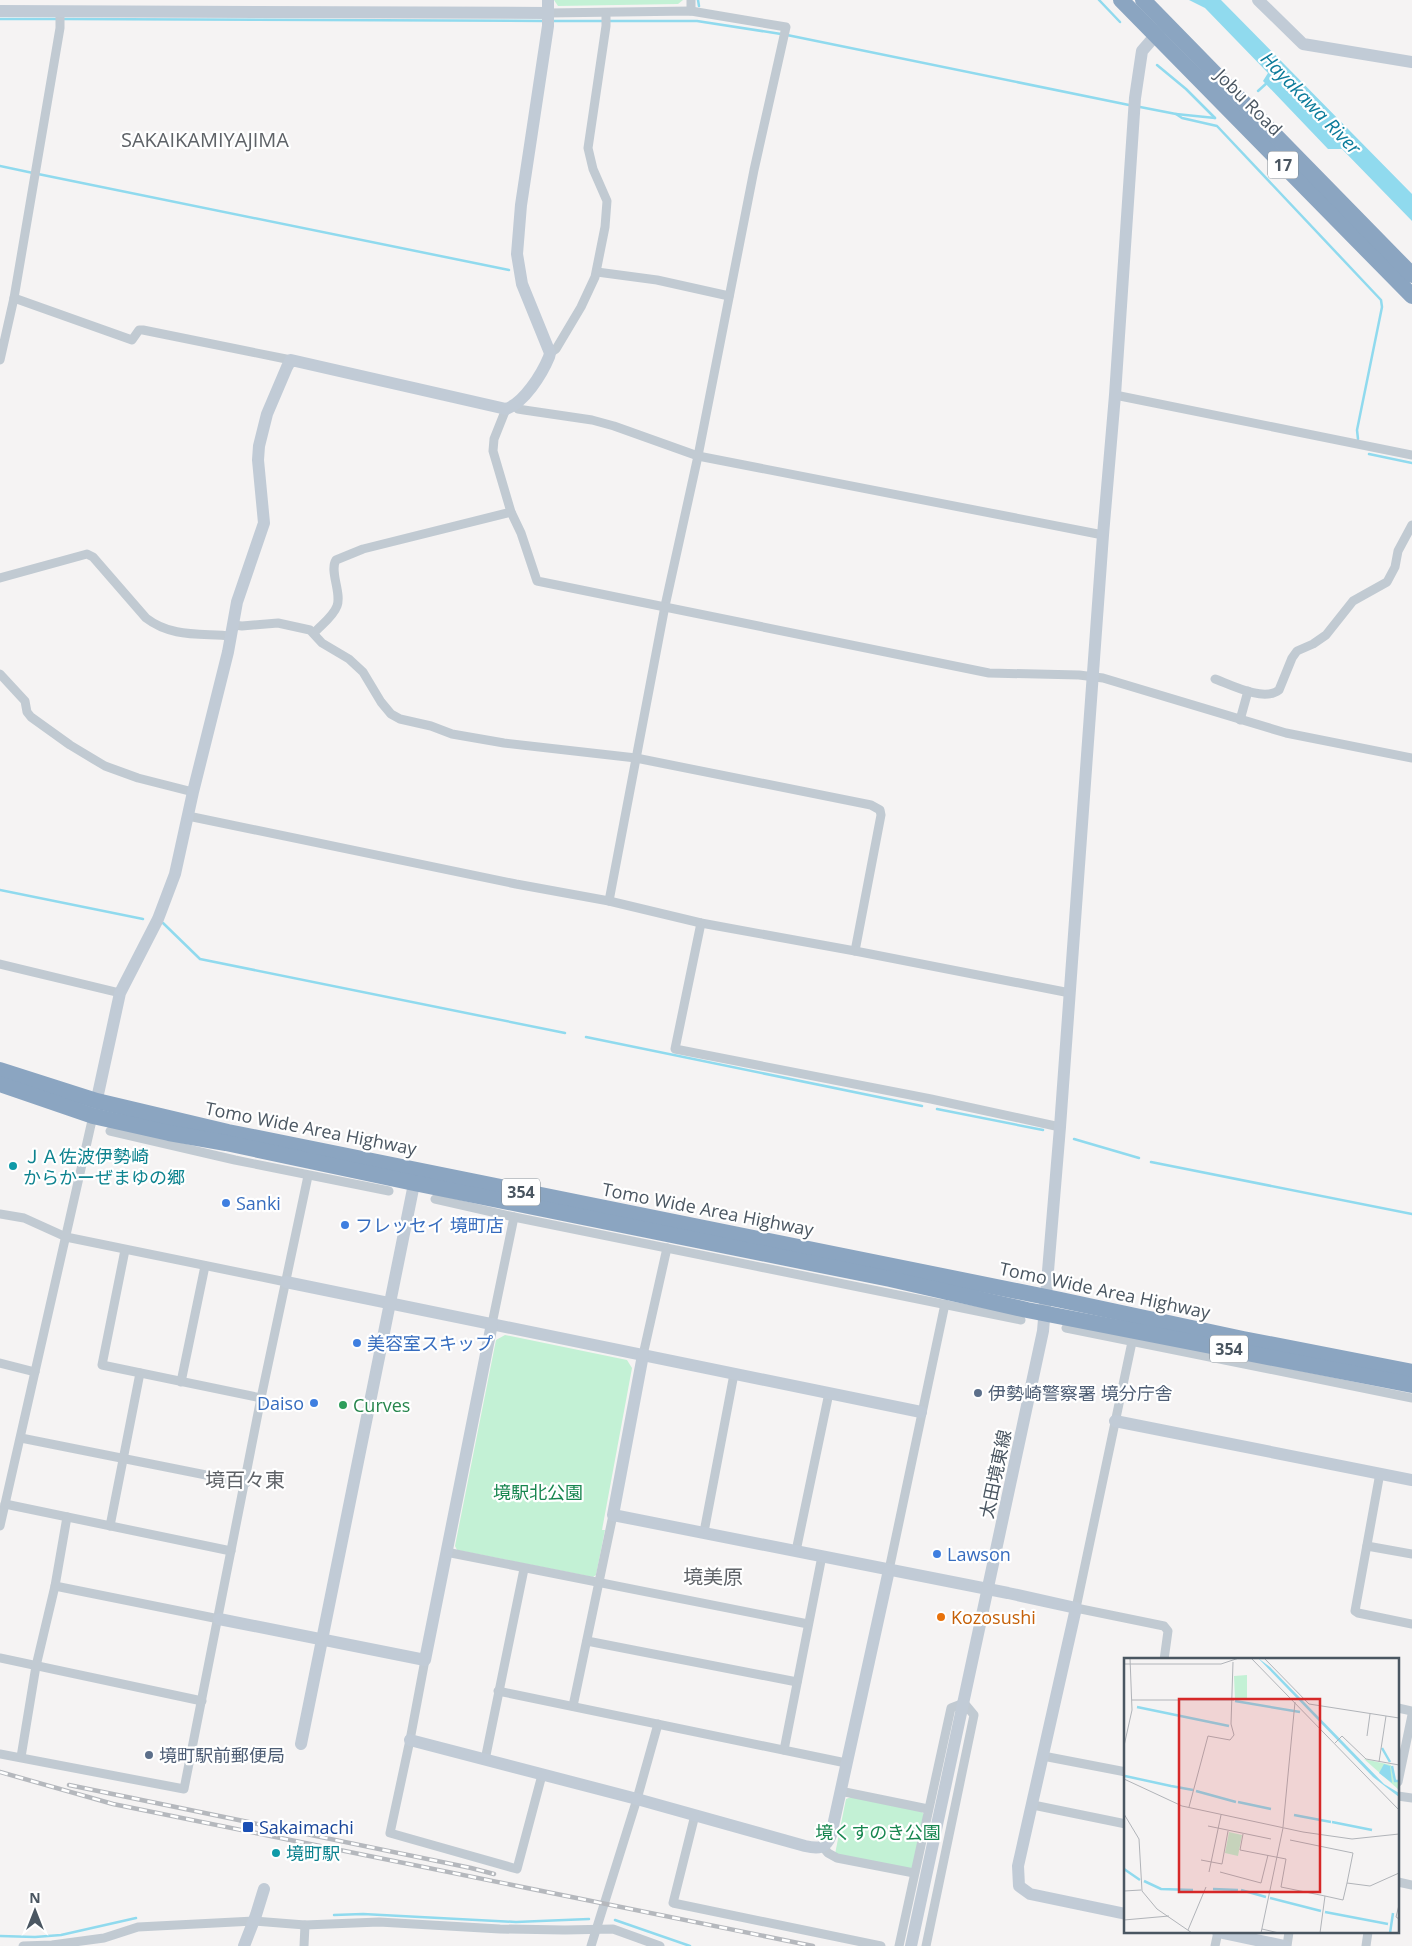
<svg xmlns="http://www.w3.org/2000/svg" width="1412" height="1946" font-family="'Open Sans','Noto Sans JP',sans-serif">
<rect width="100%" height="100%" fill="#f5f3f3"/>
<g fill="#c3f1d5">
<path d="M554 0H683L678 4 558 6Z"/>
<path d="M505 1335 627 1360 632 1368 602 1530H605L596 1575 593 1577 457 1550 455 1546 496 1340Z"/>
<path d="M851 1797 921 1811 924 1814 913 1869 835 1854 846 1799Z"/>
</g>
<path fill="#90daee" d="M1189 0H1221L1412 194V221L1342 149H1328L1263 81 1268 73 1205 8Z"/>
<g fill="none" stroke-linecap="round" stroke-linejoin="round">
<g stroke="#90daee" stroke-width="2.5">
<path d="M698 0 699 6"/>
<path d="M1099 0 1120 22"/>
<path d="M0 19H58"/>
<path d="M63 19 545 21"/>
<path d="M553 21H697L781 34"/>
<path d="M787 35 1129 105"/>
<path d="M1157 65 1186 89 1215 118"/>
<path d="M1258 91 1268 82"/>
<path d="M1140 107 1176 114 1182 118 1217 126 1381 300 1382 307 1357 430 1358 439"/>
<path d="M1176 114 1215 118"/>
<path d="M0 166 33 173"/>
<path d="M38 174 509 270"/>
<path d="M1369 454 1412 463"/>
<path d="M0 890 143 919"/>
<path d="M163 923 200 959 565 1033"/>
<path d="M586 1037 922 1106"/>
<path d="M937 1109 1043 1130"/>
<path d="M1074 1139 1139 1158"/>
<path d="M1151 1162 1412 1214"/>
<path d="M334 1915 363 1914 516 1922 589 1919"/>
<path d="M615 1920 690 1946"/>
<path d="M0 1936 35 1937 61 1935 136 1918"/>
</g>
<g stroke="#c1cad2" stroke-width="9">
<path d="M691 11V0"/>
<path d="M548 13 691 11 786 27 754 170 698 456 665 606 609 901"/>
<path d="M597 272 657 280 729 296"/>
<path d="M14 298 132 340 139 330H143L291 360"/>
<path d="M550 353 556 349 581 307 595 277 605 227 607 201 593 169 588 148 606 26V13"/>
<path d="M0 360 14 298 60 28V11"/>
<path d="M1115 395 1412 455"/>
<path d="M515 405 518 409 524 410 592 420 614 426 698 456 1103 535"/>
<path d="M506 409 494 439 493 451 511 512 521 533 537 581 989 673 1079 675 1103 678 1286 733 1412 758"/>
<path d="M0 578 87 554 93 557 146 618C172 638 201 633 231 636"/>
<path d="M233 625 242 626 278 623 310 630 322 643 349 659 363 672 381 702 391 714 400 719 431 726 452 734 504 743 636 758 871 805 880 810 881 815 855 951"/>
<path d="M314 633C321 625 333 617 337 606 342 593 329 571 336 560L363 549 511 512"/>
<path d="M0 674 25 701 27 712 31 717 70 745 105 766 138 778 193 792"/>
<path d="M1215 679C1231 685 1264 702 1279 690L1292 658 1297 651 1313 644 1326 635 1353 601 1387 582 1395 567 1398 551 1412 525"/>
<path d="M1240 720 1248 691"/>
<path d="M188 816 516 884 609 901 701 923 855 951 1070 993"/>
<path d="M701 923 675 1049 931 1099 1060 1127"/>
<path d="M0 964 120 993"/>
<path d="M110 1131 235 1160 389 1191"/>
<path d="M435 1199 514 1217 1021 1320"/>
<path d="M0 1214 24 1218 66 1237 286 1282"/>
<path d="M125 1250 102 1365 261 1398"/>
<path d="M492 1324 514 1217"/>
<path d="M1066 1328 1412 1398"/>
<path d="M1132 1342 1076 1608 1164 1626 1168 1631 1164 1660"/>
<path d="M643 1355 667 1248"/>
<path d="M0 1363 35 1372"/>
<path d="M181 1382 205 1266"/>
<path d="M21 1438 246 1483"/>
<path d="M1380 1473 1355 1611 1358 1613 1412 1624"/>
<path d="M5 1504 231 1551"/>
<path d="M0 1526 93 1116"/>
<path d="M110 1526 140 1373"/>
<path d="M704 1532 734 1374"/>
<path d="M1367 1546 1412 1554"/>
<path d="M796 1551 829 1393"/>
<path d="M446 1552 808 1624"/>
<path d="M889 1570 945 1304"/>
<path d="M55 1586 219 1619"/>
<path d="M587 1641 797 1682"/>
<path d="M0 1658 202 1701"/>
<path d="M425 1660 410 1740 390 1833 517 1869 542 1775"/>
<path d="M498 1691 846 1763"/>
<path d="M573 1706 613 1515"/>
<path d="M1398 1708 1412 1711"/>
<path d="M784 1750 822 1556"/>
<path d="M0 1754 184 1789 261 1398 308 1176"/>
<path d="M1043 1756 1126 1772"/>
<path d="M21 1757 36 1666 55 1586 67 1517"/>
<path d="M485 1760 524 1569"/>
<path d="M1398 1782 1412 1715"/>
<path d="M840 1791 928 1809"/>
<path d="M1398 1796 1412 1798"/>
<path d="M1033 1805 1126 1824"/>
<path d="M695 1815 673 1903 881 1946"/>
<path d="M823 1847 828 1853 837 1858 914 1873"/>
<path d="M1398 1882 1412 1885"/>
<path d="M23 1946 52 1945 104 1938 138 1927 254 1921 305 1925 379 1922 500 1929 565 1930 613 1929 660 1946"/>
<path d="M304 1946 305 1925"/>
<path d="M591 1946 637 1799 658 1724"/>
<path d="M899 1946 951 1708 964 1703 974 1715 926 1946"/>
<path d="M1215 1946 1218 1932"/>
<path d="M1287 1946 1289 1932"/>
<path d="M1366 1946 1368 1932"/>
</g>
<g stroke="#c1cbd6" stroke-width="12">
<path d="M1258 0 1303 44 1412 62"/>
<path d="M0 11 548 13"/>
<path d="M95 1108 120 993 158 919 175 874 193 792 228 652 237 602 264 523 258 460 259 446 267 414 287 367 291 360 506 409C524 403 542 374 549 357L550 353 522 284 517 254 521 205 548 26V0"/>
<path d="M286 1282 921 1412"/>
<path d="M643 1355 613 1515 1008 1593 1076 1608 1018 1866 1019 1886 1030 1894 1126 1914"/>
<path d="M1115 1421 1412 1480"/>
<path d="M219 1619 425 1660 492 1324"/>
<path d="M410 1740 637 1799 805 1846C818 1849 826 1849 831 1835L889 1570"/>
<path d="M301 1744 416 1174"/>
<path d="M1218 1932 1285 1946"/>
<path d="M244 1946 256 1915 264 1889"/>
<path d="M911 1946 1043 1331 1060 1127 1103 535 1115 395 1135 98 1142 51 1161 29"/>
</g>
<g stroke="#8ba5c1" stroke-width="16">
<path d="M1121 0 1412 296"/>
<path d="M1143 0 1412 275"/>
<path d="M0 1070 97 1101 228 1132 1061 1300 1243 1339 1412 1372"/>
<path d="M0 1084 93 1116 169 1133 226 1143 414 1183 890 1279 1027 1310 1412 1385"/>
</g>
<g stroke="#b5b8bd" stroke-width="4.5">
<g id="rail">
<path d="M0 1772 113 1804 813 1946"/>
<path d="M69 1785 471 1868 494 1874"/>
</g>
</g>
<use href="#rail" stroke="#fff" stroke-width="2.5" stroke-dasharray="8" stroke-linecap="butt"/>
</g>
<g fill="#0f9aa8" stroke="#fff" stroke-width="2">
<circle cx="13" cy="1166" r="5"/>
<circle cx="276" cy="1853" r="5"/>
</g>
<g fill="#3f7fe0" stroke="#fff" stroke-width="2">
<circle cx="226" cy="1203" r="5"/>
<circle cx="345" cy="1225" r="5"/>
<circle cx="357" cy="1343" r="5"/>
<circle cx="314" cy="1403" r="5"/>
<circle cx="937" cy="1554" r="5"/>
</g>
<g fill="#5c6f8a" stroke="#fff" stroke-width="2">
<circle cx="978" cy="1393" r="5"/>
<circle cx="149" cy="1755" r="5"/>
</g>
<circle fill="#2e9e5b" stroke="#fff" stroke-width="2" cx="343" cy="1405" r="5"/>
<circle fill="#e8710a" stroke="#fff" stroke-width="2" cx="941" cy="1617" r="5"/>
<rect fill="#1a4fb4" stroke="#fff" stroke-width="2" x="242" y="1821" width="12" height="12" rx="2.5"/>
<g text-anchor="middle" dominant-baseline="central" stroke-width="4.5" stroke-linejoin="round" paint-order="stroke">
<g fill="#fff" stroke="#808990" stroke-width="1">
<rect x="1268" y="151.5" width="30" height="27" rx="4"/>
<rect x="502" y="1178.5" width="38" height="27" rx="4"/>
<rect x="1210" y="1335.5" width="38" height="27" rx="4"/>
</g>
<g font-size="16" font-weight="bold" fill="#4a5661">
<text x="1283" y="165">17</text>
<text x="521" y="1192">354</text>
<text x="1229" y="1349">354</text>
</g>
<g font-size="18" fill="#4a5661" stroke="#fff">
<text transform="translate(1249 102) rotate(45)">Jobu Road</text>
<text transform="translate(311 1128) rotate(11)">Tomo Wide Area Highway</text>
<text transform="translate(708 1209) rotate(11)">Tomo Wide Area Highway</text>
<text transform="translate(1105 1290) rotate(12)">Tomo Wide Area Highway</text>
<text transform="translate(995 1474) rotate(-78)">太田境東線</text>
</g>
<g font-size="18" fill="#0d838f" stroke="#fff" text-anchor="start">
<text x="23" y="1156">ＪＡ佐波伊勢崎<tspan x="23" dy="21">からかーぜまゆの郷</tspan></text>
<text x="286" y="1853">境町駅</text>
</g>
<g font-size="18" fill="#366cbe" stroke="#fff" text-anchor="start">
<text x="236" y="1203">Sanki</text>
<text x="355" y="1225">フレッセイ 境町店</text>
<text x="367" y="1343">美容室スキップ</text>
<text x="304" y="1403" text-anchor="end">Daiso</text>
<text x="947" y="1554">Lawson</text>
</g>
<g font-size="18" fill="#4e5e75" stroke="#fff" text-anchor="start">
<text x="988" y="1393">伊勢崎警察署 境分庁舎</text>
<text x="159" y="1755">境町駅前郵便局</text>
</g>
<g font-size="18" fill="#27864d" stroke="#fff" text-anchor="start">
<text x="353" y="1405">Curves</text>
</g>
<g font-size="18" fill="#17864f" stroke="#fff">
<text x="538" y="1492">境駅北公園</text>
<text x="878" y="1832">境くすのき公園</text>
</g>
<g font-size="18" fill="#c56008" stroke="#fff" text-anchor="start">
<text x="951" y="1617">Kozosushi</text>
</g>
<g font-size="18" fill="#164399" stroke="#fff" text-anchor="start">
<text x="259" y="1827">Sakaimachi</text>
</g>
<g font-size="19" font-style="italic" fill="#0c7c9b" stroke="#fff">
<text transform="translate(1311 103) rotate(46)">Hayakawa River</text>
</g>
<g font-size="20" fill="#5f6368" stroke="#fff">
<text x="205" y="139">SAKAIKAMIYAJIMA</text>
<text x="245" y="1479">境百々東</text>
<text x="713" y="1576">境美原</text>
</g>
</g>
<g transform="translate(1124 1658)">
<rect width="275" height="275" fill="#f5f3f3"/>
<path d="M123 17V41L111 42 110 18ZM240 101 267 107 270 124 275 123V132ZM105 174 118 177 114 198 101 195Z" fill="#c3f1d5"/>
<path d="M134 0 146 9 260 126 275 135V139L249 119ZM260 106 266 108 268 125 255 115Z" fill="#90daee"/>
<path fill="none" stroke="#90daee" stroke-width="2.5" d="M111 43 176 54M13 49 105 68M258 90 266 104M268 108 271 123H275M1 118 47 128M47 128 69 132M72 133 112 144M114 144 147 151M170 157 207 164M208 164 248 172M0 211 16 222M20 223 37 231 69 232M89 231 114 232M117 232 142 239M146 240 197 253M201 254 264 266M266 275 269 255"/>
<path fill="none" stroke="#b1b4b9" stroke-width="1" d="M127 0 275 152M140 0 185 46 275 60M0 6H97L115 0M8 42H110M243 78 246 56M211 85 218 78 242 101 275 107M0 88 8 52 6 0M255 104 262 58M0 121 58 148 179 174 228 181 275 176M65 149 84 78 106 82 110 77 107 66 109 4M0 156 15 181 18 233 33 251 68 275M84 168 147 181M159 169 171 44M119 176 116 192 162 201 157 229 201 238M166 182 229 195 223 225M77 202 98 206 104 173M85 214 97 157M96 214 137 225 144 197M0 233 17 232M275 247 272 259 275 261M0 262 45 258M138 271 155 275M64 272 82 229M137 275 159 170M196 275 201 238 219 242 223 225 246 228 275 215"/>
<path fill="#d62828" fill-opacity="0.15" stroke="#d62828" stroke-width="2.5" d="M55 41H196V234H55Z"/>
<rect width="275" height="275" fill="none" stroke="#4a5661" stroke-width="2.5"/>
</g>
<g transform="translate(35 1911)" stroke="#ffffff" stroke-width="4" paint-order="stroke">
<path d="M0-4L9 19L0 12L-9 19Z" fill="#4a5661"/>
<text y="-8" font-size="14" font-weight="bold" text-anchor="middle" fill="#4a5661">N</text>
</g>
</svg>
